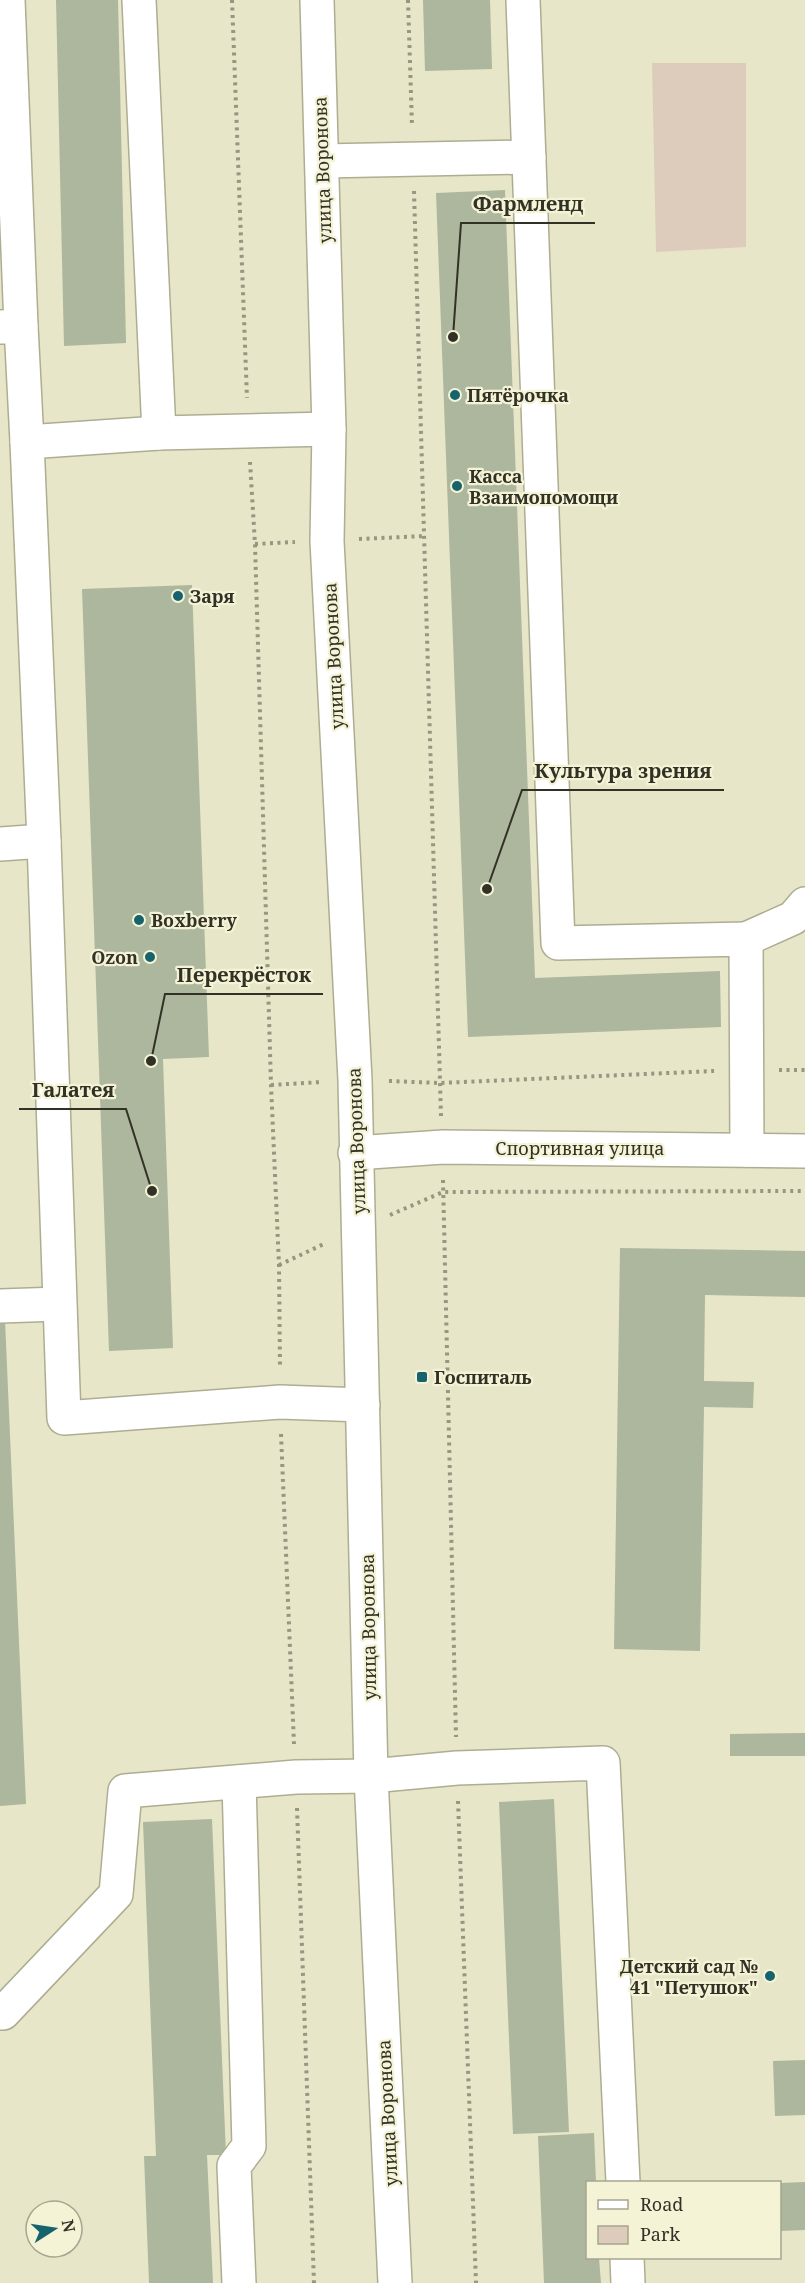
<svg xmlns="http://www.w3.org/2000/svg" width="805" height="2283" font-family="'Noto Serif',serif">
<rect width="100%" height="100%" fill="#e7e6c9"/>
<path fill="#ddccbc" d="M652 63H746V247L656 252Z"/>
<g fill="#acb79d">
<path d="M56 0H118L126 343 64 346Z"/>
<path d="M423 0H490L492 69 425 71Z"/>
<path d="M505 190 535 978 720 971 721 1027 468 1037 436 193Z"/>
<path d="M192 585 209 1057 163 1059 173 1348 109 1351 82 589Z"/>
<path d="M620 1248 805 1251V1297L705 1295 704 1381 754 1382 753 1408 704 1407 700 1651 614 1649Z"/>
<path d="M0 1320H5L26 1804 0 1806Z"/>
<path d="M805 1733V1756H730V1734Z"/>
<path d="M554 1799 569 2132 513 2134 499 1802Z"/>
<path d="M212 1819 226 2155H207L213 2283H149L144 2156H156L143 1822Z"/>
<path d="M805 2060V2115L775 2116 773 2061Z"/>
<path d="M594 2133 596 2182H588V2258H599L601 2283H544L538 2136Z"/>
<path d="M805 2182V2230L780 2231V2183Z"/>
</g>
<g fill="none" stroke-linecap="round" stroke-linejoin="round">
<g stroke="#aead92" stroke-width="36">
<g id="minor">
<path d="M8 0 21 326"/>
<path d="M139 0 159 433"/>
<path d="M317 0 329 429 327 541 355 1080 371 1776 395 2283"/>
<path d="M523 0 558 943 746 939 747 1150"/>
<path d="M322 161 529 157"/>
<path d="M0 327 21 326 27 442 159 433 329 429"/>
<path d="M44 841 64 1418 280 1402 363 1405"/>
<path d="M0 844 44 841 27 442"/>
<path d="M746 939 793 918 805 904"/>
<path d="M355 1153 443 1147 805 1151"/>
<path d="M0 1306 59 1304"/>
<path d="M0 2013H3L116 1894 125 1791 296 1777 371 1776 457 1768 603 1763 623 2182"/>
<path d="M627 2258 628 2283"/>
<path d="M239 2283 234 2166 249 2146 239 1782"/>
</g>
</g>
<g stroke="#979681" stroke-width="4" stroke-dasharray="3 4.5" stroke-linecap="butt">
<path d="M232 0 247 398"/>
<path d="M408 0 412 126"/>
<path d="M414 191 441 1116"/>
<path d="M250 462 255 544 271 1085 279 1265 280 1369"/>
<path d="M359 539 425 536"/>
<path d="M255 544 295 542"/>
<path d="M779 1070H805"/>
<path d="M389 1081 440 1083 714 1071"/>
<path d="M271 1085 322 1082"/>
<path d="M443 1180 456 1737"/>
<path d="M390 1215 443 1192 805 1191"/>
<path d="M279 1265 326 1243"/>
<path d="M281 1434 294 1744"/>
<path d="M458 1801 476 2283"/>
<path d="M297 1808 314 2283"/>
</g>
<use href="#minor" stroke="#fff" stroke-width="33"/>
</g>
<g fill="#16636d" stroke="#f4f3d6" stroke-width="2">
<circle cx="455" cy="395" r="6"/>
<circle cx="457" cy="486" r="6"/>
<circle cx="178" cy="596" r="6"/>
<circle cx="139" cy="920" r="6"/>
<circle cx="150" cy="957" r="6"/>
<rect x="416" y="1371" width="12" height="12" rx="3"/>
<circle cx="770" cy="1976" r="6"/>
</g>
<g text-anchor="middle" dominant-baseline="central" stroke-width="4.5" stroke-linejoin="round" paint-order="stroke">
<g font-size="18" fill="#323126" stroke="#f4f3d6">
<text transform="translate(322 170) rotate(-92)">улица Воронова</text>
<text transform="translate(333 656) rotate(-93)">улица Воронова</text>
<text transform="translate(356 1141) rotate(-92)">улица Воронова</text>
<text x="580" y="1148">Спортивная улица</text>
<text transform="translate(368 1627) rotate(-91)">улица Воронова</text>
<text transform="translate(387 2113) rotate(-93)">улица Воронова</text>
</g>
<g font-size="18" font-weight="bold" fill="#323126" stroke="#f4f3d6" text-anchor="start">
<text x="467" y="395">Пятёрочка</text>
<text x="469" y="476">Касса<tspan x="469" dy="21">Взаимопомощи</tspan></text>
<text x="190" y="596">Заря</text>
<text x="151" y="920">Boxberry</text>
<text x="138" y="957" text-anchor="end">Ozon</text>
<text x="434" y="1377">Госпиталь</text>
<text x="758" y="1966" text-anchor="end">Детский сад №<tspan x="758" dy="21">41 "Петушок"</tspan></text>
</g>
</g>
<path fill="none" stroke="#323126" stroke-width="2" d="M453 337L461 223H595M487 889L522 790H724M151 1061L165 994H323M152 1191L126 1109H19"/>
<g fill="#323126" stroke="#f4f3d6" stroke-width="2">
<circle cx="453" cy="337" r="6"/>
<circle cx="487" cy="889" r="6"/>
<circle cx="151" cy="1061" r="6"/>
<circle cx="152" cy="1191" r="6"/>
</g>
<g font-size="20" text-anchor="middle" font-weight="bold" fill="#323126" stroke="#f4f3d6" stroke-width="4.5" stroke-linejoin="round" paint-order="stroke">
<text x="528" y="211">Фармленд</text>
<text x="623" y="778">Культура зрения</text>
<text x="244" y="982">Перекрёсток</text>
<text x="73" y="1097">Галатея</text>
</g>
<rect x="586" y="2181" width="195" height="78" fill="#f4f3d6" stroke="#a6a590" stroke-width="1.5"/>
<rect x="598" y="2200" width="30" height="9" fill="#ffffff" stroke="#a6a590" stroke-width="1.5"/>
<text x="640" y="2211" font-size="18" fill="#323126">Road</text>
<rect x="598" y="2226" width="30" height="18" fill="#ddccbc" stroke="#a6a590" stroke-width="1.5"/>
<text x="640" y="2241" font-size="18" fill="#323126">Park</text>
<g transform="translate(54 2229) rotate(78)"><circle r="28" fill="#f4f3d6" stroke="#a6a590" stroke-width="1.5"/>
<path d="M0-4.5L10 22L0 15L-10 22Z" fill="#16636d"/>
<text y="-9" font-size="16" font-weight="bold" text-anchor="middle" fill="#323126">N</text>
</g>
</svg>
